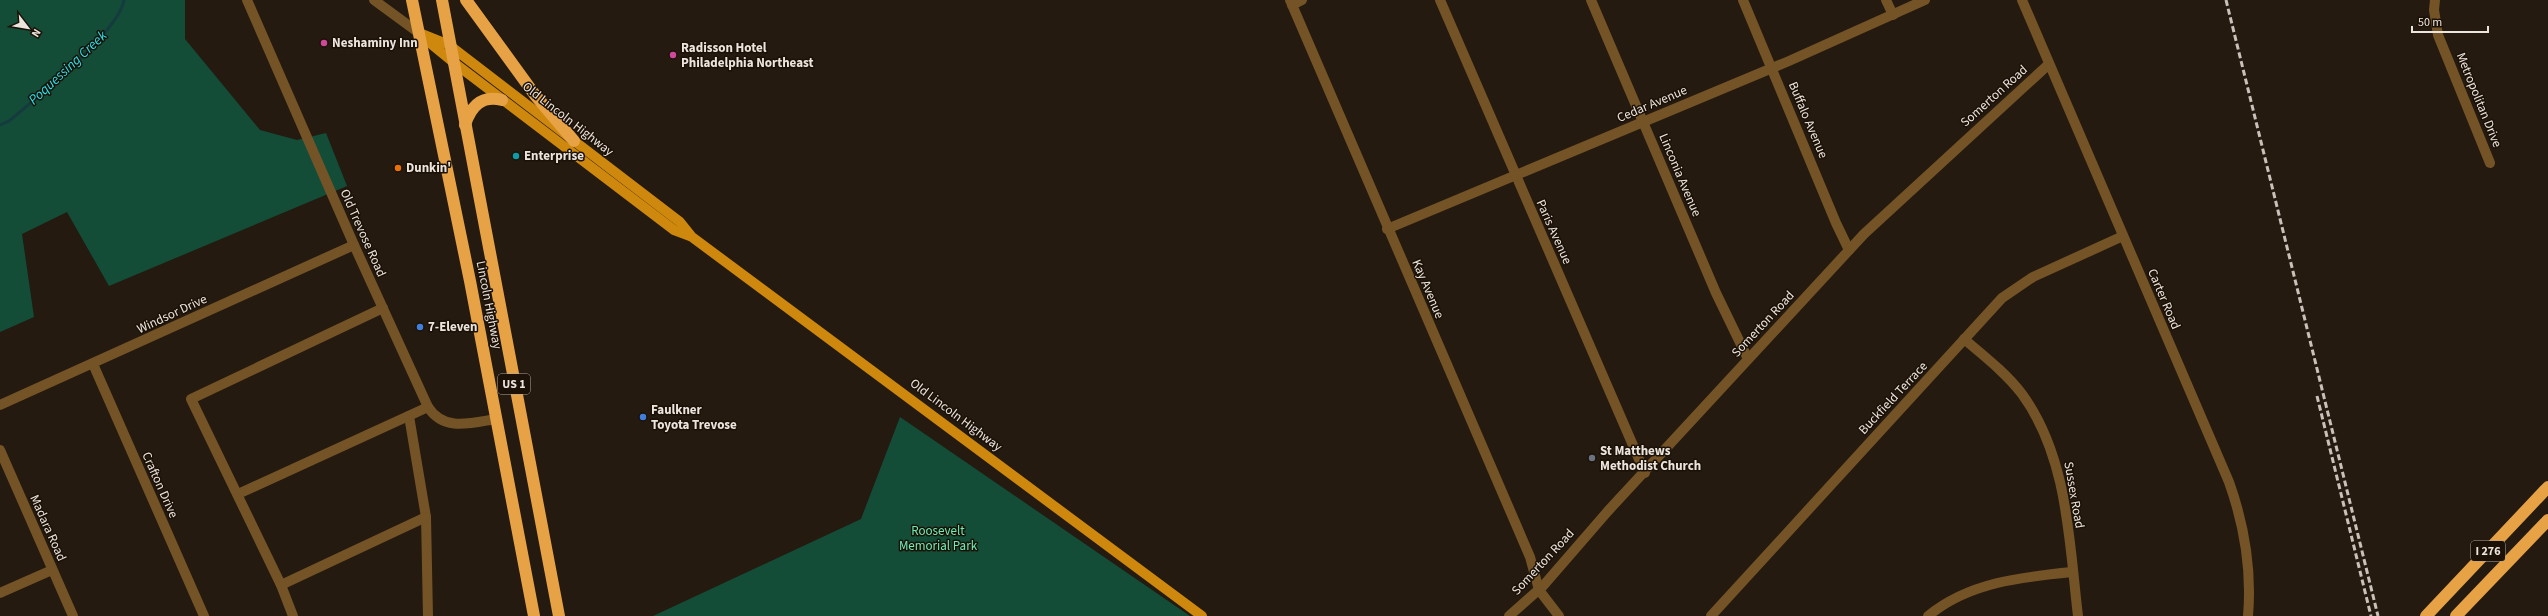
<svg xmlns="http://www.w3.org/2000/svg" width="2548" height="616" font-family="'Source Sans 3',sans-serif">
<rect width="100%" height="100%" fill="#241a10"/>
<g fill="#144d37">
<path d="M0 0H185V39L260 130 297 140 326 133 347 186 109 286 67 212 22 234 34 317 0 332Z"/>
<path d="M900 417 1190 616H653L861 519Z"/>
</g>
<g fill="none" stroke-linecap="round" stroke-linejoin="round">
<path stroke="#143b3e" stroke-width="3" d="M0 125 9 121C35 99 119 32 124 0"/>
<g stroke="#745326" stroke-width="10">
<path d="M247 0 354 245 428 407C444 432 471 423 496 419"/>
<path d="M374 0 419 33"/>
<path d="M1290 0 1530 557 1539 590 1559 616"/>
<path d="M1440 0 1645 473"/>
<path d="M1591 0 1716 293 1748 359"/>
<path d="M1743 0 1836 223 1849 250"/>
<path d="M1886 0 1893 15"/>
<path d="M2022 0 2229 482C2245 527 2252 569 2248 616"/>
<path d="M2435 0 2434 10 2438 35 2490 163"/>
<path d="M1292 5 1302 0"/>
<path d="M1387 229 1789 61 1925 0"/>
<path d="M1964 339C1984 356 2006 373 2022 394 2068 457 2069 541 2078 616"/>
<path d="M93 364 204 616"/>
<path d="M0 405 354 245"/>
<path d="M409 416 426 517 428 616"/>
<path d="M0 450 73 616"/>
<path d="M238 494 428 407"/>
<path d="M281 585 426 517"/>
<path d="M0 593 52 570"/>
<path d="M293 616 281 585 191 399 383 308"/>
<path d="M1509 616 1543 586 1608 511 1864 234 2049 64"/>
<path d="M1711 616 2002 298 2033 277 2123 236"/>
<path d="M1928 616C1969 582 2022 577 2073 572"/>
</g>
<g stroke="#ce880d" stroke-width="10">
<path d="M419 33 449 45 680 222 692 237 1202 616"/>
<path d="M425 39 453 62 674 230 690 236"/>
</g>
<g stroke="#e6a244" stroke-width="12">
<path d="M412 0 470 281 534 616"/>
<path d="M442 0 559 616"/>
<path d="M466 0 535 95 574 141"/>
<path d="M465 125C471 106 482 95 502 100"/>
<path d="M2426 616 2548 487"/>
<path d="M2456 616 2548 520"/>
</g>
<g stroke="#c9c1ba" stroke-width="3" stroke-dasharray="6 3" stroke-linecap="butt">
<path d="M2226 0 2378 616"/>
<path d="M2317 396 2371 616"/>
</g>
</g>
<g fill="#d1479c" stroke="#1b1107" stroke-width="1.5">
<circle cx="324" cy="43" r="4"/>
<circle cx="673" cy="55" r="4"/>
</g>
<circle fill="#0f9aa8" stroke="#1b1107" stroke-width="1.5" cx="516" cy="156" r="4"/>
<circle fill="#e8710a" stroke="#1b1107" stroke-width="1.5" cx="398" cy="168" r="4"/>
<g fill="#3f7fe0" stroke="#1b1107" stroke-width="1.5">
<circle cx="420" cy="327" r="4"/>
<circle cx="643" cy="417" r="4"/>
</g>
<circle fill="#6b7280" stroke="#1b1107" stroke-width="1.5" cx="1592" cy="458" r="4"/>
<g text-anchor="middle" dominant-baseline="central" stroke-width="3" stroke-linejoin="round" paint-order="stroke">
<g fill="#1b1107" stroke="#ada59e" stroke-width="1">
<rect x="498" y="374" width="32" height="20" rx="3"/>
<rect x="2471" y="541" width="34" height="20" rx="3"/>
</g>
<g font-size="12" font-weight="bold" fill="#ece5de">
<text x="514" y="384">US 1</text>
<text x="2488" y="551">I 276</text>
</g>
<g font-size="13" font-weight="bold" fill="#ece5de" stroke="#1b1107" text-anchor="start">
<text x="332" y="43">Neshaminy Inn</text>
<text x="681" y="48">Radisson Hotel<tspan x="681" dy="15">Philadelphia Northeast</tspan></text>
<text x="524" y="156">Enterprise</text>
<text x="406" y="168">Dunkin'</text>
<text x="428" y="327">7-Eleven</text>
<text x="651" y="410">Faulkner<tspan x="651" dy="15">Toyota Trevose</tspan></text>
<text x="1600" y="451">St Matthews<tspan x="1600" dy="15">Methodist Church</tspan></text>
</g>
<g font-size="13" fill="#ece5de" stroke="#1b1107">
<text transform="translate(1994 96) rotate(-42)">Somerton Road</text>
<text transform="translate(2479 100) rotate(68)">Metropolitan Drive</text>
<text transform="translate(1652 104) rotate(-23)">Cedar Avenue</text>
<text transform="translate(568 119) rotate(38)">Old Lincoln Highway</text>
<text transform="translate(1808 120) rotate(67)">Buffalo Avenue</text>
<text transform="translate(1680 175) rotate(67)">Linconia Avenue</text>
<text transform="translate(1554 232) rotate(66)">Paris Avenue</text>
<text transform="translate(363 233) rotate(66)">Old Trevose Road</text>
<text transform="translate(1428 289) rotate(67)">Kay Avenue</text>
<text transform="translate(2164 299) rotate(67)">Carter Road</text>
<text transform="translate(489 305) rotate(79)">Lincoln Highway</text>
<text transform="translate(172 314) rotate(-25)">Windsor Drive</text>
<text transform="translate(1763 324) rotate(-47)">Somerton Road</text>
<text transform="translate(1893 398) rotate(-47)">Buckfield Terrace</text>
<text transform="translate(956 415) rotate(37)">Old Lincoln Highway</text>
<text transform="translate(160 485) rotate(66)">Crafton Drive</text>
<text transform="translate(2074 495) rotate(80)">Sussex Road</text>
<text transform="translate(48 528) rotate(66)">Madara Road</text>
<text transform="translate(1543 562) rotate(-47)">Somerton Road</text>
</g>
<g font-size="13" fill="#6cedb7" stroke="#1b1107">
<text x="938" y="531">Roosevelt<tspan x="938" dy="15">Memorial Park</tspan></text>
</g>
<g font-size="14" font-style="italic" fill="#21e4f0" stroke="#1b1107">
<text transform="translate(68 68) rotate(-43)">Poquessing Creek</text>
</g>
</g>
<g transform="translate(28 28) rotate(121)" stroke="#1b1107" stroke-width="3" paint-order="stroke">
<path d="M0-3L7 15L0 10L-7 15Z" fill="#ece5de"/>
<text y="-6" font-size="11" font-weight="bold" text-anchor="middle" fill="#ece5de">N</text>
</g>
<path d="M2412 26v6h76v-6" fill="none" stroke="#ece5de" stroke-width="2"/>
<text x="2418" y="26" font-size="12" fill="#ece5de" stroke="#1b1107" stroke-width="3" paint-order="stroke">50 m</text>
</svg>
